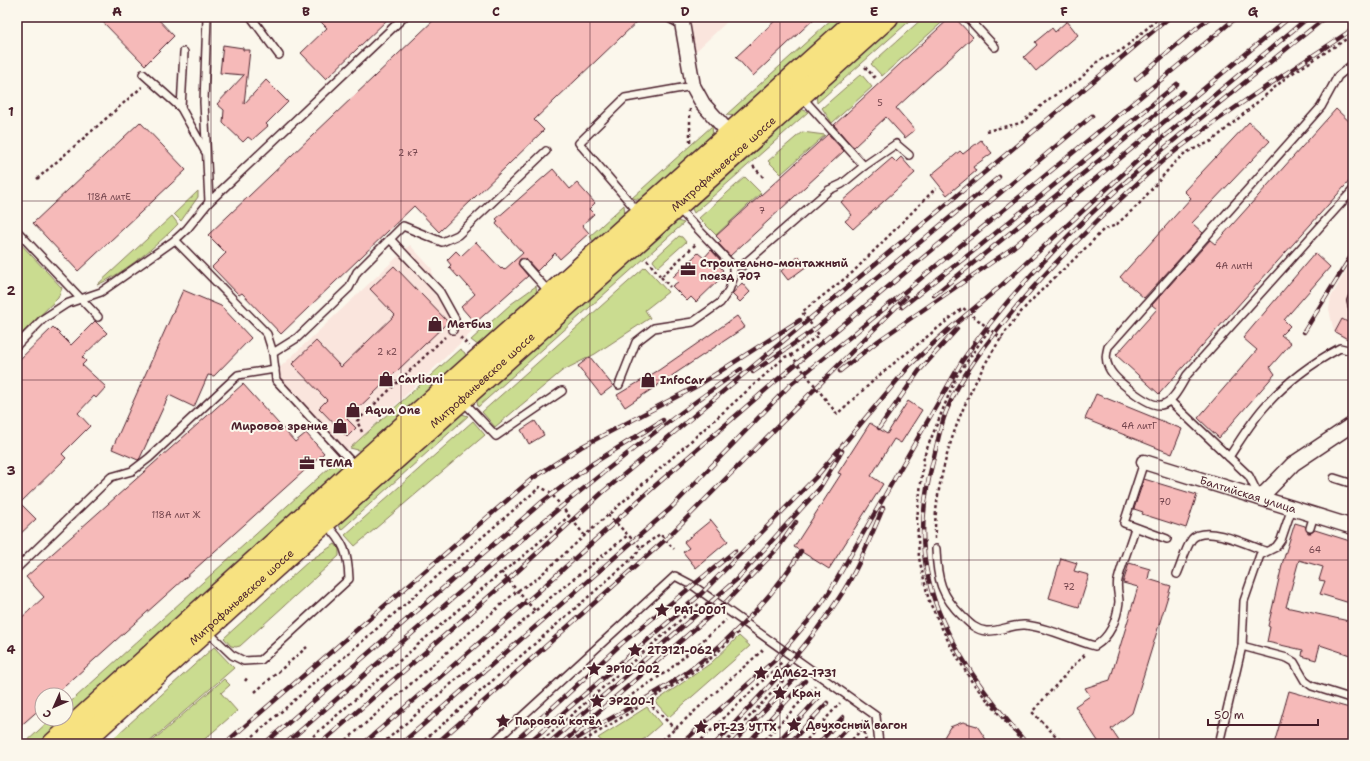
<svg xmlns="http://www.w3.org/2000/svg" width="1370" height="761" font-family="'Shantell Sans',sans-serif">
<rect width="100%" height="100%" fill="#fbf7ec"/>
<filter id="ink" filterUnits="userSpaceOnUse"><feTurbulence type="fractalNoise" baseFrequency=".025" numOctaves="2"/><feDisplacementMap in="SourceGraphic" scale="8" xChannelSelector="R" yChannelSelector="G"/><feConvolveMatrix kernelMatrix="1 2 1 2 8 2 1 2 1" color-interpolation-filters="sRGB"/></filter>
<g filter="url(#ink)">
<g fill="#fae5dd">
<path d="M689 17H732L695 52Z"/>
<path d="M410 245 432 269V292L472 332 347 451 274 373Z"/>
<path d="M1353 259V343L1334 332 1329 309 1331 297Z"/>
</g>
<g fill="#cadc90" stroke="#8a7e5e">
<path d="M834 17H847L736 116 726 115Z"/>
<path d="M901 17H914L817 103 816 93Z"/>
<path d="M924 17H948L882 76 871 64Z"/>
<path d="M861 74 872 87 832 123 822 108Z"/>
<path d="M799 108 808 112 694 213 690 205Z"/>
<path d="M712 126 713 136 642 200 632 198Z"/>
<path d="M802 132 825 135 781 174 768 161Z"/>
<path d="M745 177 761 193 716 235 699 218Z"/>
<path d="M198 191V197L181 221 174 214Z"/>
<path d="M624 205 625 215 594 243 590 236Z"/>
<path d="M172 216 178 224C159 244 123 274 97 285Z"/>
<path d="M674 220 684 223 478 407 476 397Z"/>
<path d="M679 236 682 237 686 242 658 267 653 261 654 259Z"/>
<path d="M17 240 62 288 58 298 17 338Z"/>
<path d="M645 267 668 292 645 310 650 318 595 354 562 371 495 427 482 412Z"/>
<path d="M536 286 537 294 479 346 471 340 511 304Z"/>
<path d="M460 349 465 353 466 358 362 451 350 448Z"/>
<path d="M459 413 468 416 341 530 338 522Z"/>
<path d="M473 421 485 435 355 546 345 535Z"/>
<path d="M340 458 342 469 39 744H24L51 719H66V706Z"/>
<path d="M335 544 339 549V556L240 646 236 647 231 646 224 638 309 561Z"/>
<path d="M739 636 750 646 669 717 655 702 711 663Z"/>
<path d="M214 647 234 668 147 744H107Z"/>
<path d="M224 679 230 685 221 693 237 711 199 744H149Z"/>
<path d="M647 707 661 724 638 744H605L598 738Z"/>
</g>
<g fill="#f6bab9" stroke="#4a1f2b">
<path d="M98 17H156L174 36 145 65Z"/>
<path d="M316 17H390L326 79 301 53 327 28Z"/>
<path d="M437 17H642L534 120 544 130 439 232 414 206 281 334 242 293 239 295 212 267 226 253 208 235Z"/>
<path d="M779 17H816L753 76 736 57Z"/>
<path d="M951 17H954L973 37 896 108 915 130 905 138 886 117 854 147 851 145 834 125Z"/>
<path d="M1067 21 1078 35 1036 71 1024 57 1037 45 1035 42 1052 28 1055 32Z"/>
<path d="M223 45 243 48V50H250L244 104 266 80 288 102 266 124 268 126 252 140 248 137 243 142 223 123 224 110 217 104 244 75 220 73Z"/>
<path d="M1336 109 1353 125V177L1159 394 1116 355 1157 309 1152 305 1210 240 1215 244Z"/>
<path d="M140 122 186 170 78 271 33 223Z"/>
<path d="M1249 122 1270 141 1192 223 1203 233 1144 298 1120 277 1191 198 1184 191Z"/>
<path d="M828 134 844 151 730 256 718 243 721 241 716 236Z"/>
<path d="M981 140 992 153 973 167 976 171 947 195 931 175 960 151 963 154Z"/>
<path d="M901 157 915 173 853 229 845 221 852 215 841 202 892 158 896 162Z"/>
<path d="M553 169 570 189 577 183 595 203 589 209 594 214 582 225 589 233 560 259 555 253 537 271 526 259H520L518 264 528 276 475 323 461 307 475 294 459 276 458 277 449 267 451 265 447 260 456 251 461 256 476 242 501 269 502 268 504 270 523 253 496 224 498 221 496 219Z"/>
<path d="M711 250 723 263 719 266 723 270 719 275 721 278 696 302 691 297 687 301 672 286 678 282 673 277 698 253 704 258Z"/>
<path d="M1315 253 1330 267 1284 320 1290 326 1281 335 1291 343 1270 367 1275 374 1219 438 1198 418 1257 350 1243 338Z"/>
<path d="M799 256 807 266 788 280 781 271Z"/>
<path d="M394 266 448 322 347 419 356 428 347 437 319 408 327 400 292 364 316 341 341 367 395 315 370 289Z"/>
<path d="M742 283 750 292 740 302 732 294Z"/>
<path d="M183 290 221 306 251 338 214 376 208 375 194 407 169 395 140 458 138 460 112 449Z"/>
<path d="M737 316 745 327 625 407 617 395 659 370Z"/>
<path d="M1342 319 1353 325V342L1335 332Z"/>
<path d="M95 321 107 333 82 357 86 361 82 365 106 387 96 398 94 396 78 413 90 426 62 454 66 458 20 503 36 519 17 537V362L53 327 71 345Z"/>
<path d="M590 357 613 386 601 395 578 366Z"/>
<path d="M243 384 295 442 306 433 324 453 55 695H42V707L17 729V622L44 597 26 577Z"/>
<path d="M1096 394 1182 429 1172 454 1085 419Z"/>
<path d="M908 401 922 410 901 443 894 439 871 476 883 484 829 569 794 547 841 474 838 473 870 423 887 434Z"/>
<path d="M535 421 544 435 529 444 521 430Z"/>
<path d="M1144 479 1197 495 1186 528 1142 514 1143 512 1134 509Z"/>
<path d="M711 520 728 541 696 568 683 552 689 548 684 542Z"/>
<path d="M1295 523 1305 526 1308 533H1311L1315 530 1353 542V604L1320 594 1325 581 1319 580 1323 567 1299 560 1286 607 1353 622V656L1320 645 1316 660 1302 656 1303 650 1267 642 1270 627 1268 626 1273 605 1283 561Z"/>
<path d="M1061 558 1077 563 1074 571 1089 575 1079 607 1049 598Z"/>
<path d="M1129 563 1150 569 1148 579 1171 586 1132 713 1111 729 1121 744H1100L1075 706 1090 696 1085 688 1110 680 1138 587 1123 583Z"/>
<path d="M1289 691 1353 709V744H1274Z"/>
<path d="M963 722 977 726 989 744H940L950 727Z"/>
</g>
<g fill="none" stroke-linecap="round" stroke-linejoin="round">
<g stroke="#4a1f2b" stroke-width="10">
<g id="service">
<path d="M207 17 204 102 209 202"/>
<path d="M251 17 279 55"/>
<path d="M667 17 682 25"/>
<path d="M967 17 995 47"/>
<path d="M184 52 181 108 205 151"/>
<path d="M1353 64 1338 76 1321 107 1108 347C1106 355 1105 360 1109 368 1114 379 1148 407 1161 405 1173 403 1181 385 1187 375L1353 190"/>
<path d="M143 74 181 108"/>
<path d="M801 96 864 166"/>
<path d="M639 213 579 143 625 98 693 86"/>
<path d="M17 231 98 317"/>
<path d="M390 239 440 292 455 319 453 330"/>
<path d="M175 240 267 334 273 353 276 380 356 467"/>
<path d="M523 263 550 293"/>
<path d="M733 266H742L829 190 842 184 864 166 896 144 909 155"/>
<path d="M1353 296 1351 301 1353 309"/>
<path d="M17 345 43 319 66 304 101 292 175 240 187 229 209 202 404 17"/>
<path d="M273 353 297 338 349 288 357 272 403 226 442 242 458 235 546 151"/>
<path d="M619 385 636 342 654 328 693 322 720 303 729 290 733 279V266L677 207"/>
<path d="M462 400 496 436 562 391"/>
<path d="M1170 401 1249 476 1260 498"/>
<path d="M1229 457C1241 439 1252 420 1267 404 1287 382 1314 362 1340 348L1353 351"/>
<path d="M1144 462 1124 523 1167 539"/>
<path d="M1334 478 1353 484"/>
<path d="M1310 528 1314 515"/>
<path d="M936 549C937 579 941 596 963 617 970 624 976 630 986 631 999 632 1012 624 1025 625 1048 627 1072 640 1095 646 1110 637 1117 619 1119 602 1119 595 1116 587 1118 580 1122 563 1130 545 1135 528"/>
<path d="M17 568 111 477 132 471 149 458 238 375 275 369"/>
<path d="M1177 574C1182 563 1185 549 1192 539 1205 524 1249 545 1265 551"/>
<path d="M207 631 232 655 244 661 261 660 349 579C348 553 344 542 326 524"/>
<path d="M1242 646 1287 658 1294 662 1305 681 1312 686 1353 699"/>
<path d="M492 744 675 576 692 585 876 716 879 744"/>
<path d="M1219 744 1242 646 1244 601 1260 555 1276 547 1281 540 1292 508"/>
</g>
</g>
<g stroke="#4a1f2b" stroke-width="17">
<g id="minor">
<path d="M681 17 693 86 703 104 730 134"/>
<path id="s1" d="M1144 462 1353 527"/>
<path d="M1260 498 1293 464 1353 424"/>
</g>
</g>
<g stroke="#4a1f2b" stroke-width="25">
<g id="primary">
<path d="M54 744 358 468 861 17"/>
<path id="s2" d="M79 744 324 522 887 17"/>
</g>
</g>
<g stroke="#4a1f2b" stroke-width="2.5" stroke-dasharray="3 3" stroke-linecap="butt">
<path d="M865 67 875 78"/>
<path d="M690 109V143"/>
<path d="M986 131 1021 123 1049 99 1080 79 1098 61 1122 50 1160 17"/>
<path d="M753 166 765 179"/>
<path d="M37 179 142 87"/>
<path d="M647 260 661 277 697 243"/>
<path d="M661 277 670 287"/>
<path d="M989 330 956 377 924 456 917 519 919 558 929 601 950 645 972 682 1024 744"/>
<path d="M460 337 469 346"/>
<path d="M791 355 837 414 883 372 963 308 1002 339"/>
<path d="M362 432 357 421 445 337"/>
<path d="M608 515 641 548 660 534 674 549"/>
<path d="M935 539C933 461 976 360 1029 303 1053 278 1079 256 1103 230L1116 225 1139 204 1174 163 1185 153 1212 141 1288 76 1353 35"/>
<path d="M501 572 535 611"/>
<path d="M245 681 248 677"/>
<path d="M255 692 307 647"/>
<path d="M627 698 669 670 726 620"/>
<path d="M648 702 675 729"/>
<path d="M863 720 866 744"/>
<path d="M244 744 540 487 550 492 585 536"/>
<path d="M304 744 498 575 521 558 569 516"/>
<path d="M342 744 517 591 534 581 785 357 791 355 819 335 802 312 852 273 936 188"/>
<path d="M382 744 550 598 628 535"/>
<path d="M420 744 634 557 641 548"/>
<path d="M538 744 700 603"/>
<path d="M579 744 679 682 709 660 740 631"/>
<path d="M658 744 765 648"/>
<path d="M697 744 783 661"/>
<path d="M724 744 793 670"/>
<path d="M761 744 815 686"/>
<path d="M803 744 840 703"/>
<path d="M848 744 864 727"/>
<path d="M1064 744 1032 712 1076 663 1087 653"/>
</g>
<use href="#service" stroke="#fbf7ec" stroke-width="7"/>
<use href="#minor" stroke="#fbf7ec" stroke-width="14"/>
<use href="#primary" stroke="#f7e281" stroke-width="22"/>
<g stroke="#4a1f2b" stroke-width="4.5">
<g id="rail">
<path d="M1136 79 1210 17"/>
<path d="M934 295 1183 92"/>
<path d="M902 307 981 245 1177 84"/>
<path d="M1304 332 1353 253"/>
<path d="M840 371 878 341 1011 249 1290 17"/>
<path d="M753 372 815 329 999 177"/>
<path d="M879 428 919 371 957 329"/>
<path d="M224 744 533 478 581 447 697 386 800 320"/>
<path d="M264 744 542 502 592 464 663 420"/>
<path d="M285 744C434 615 579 483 741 369"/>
<path d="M320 744 508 580 603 492 1170 17"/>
<path d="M363 744 540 590 648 492 777 380 1092 116"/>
<path d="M401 744 670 509 790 385 850 337 1237 17"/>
<path d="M436 744 665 540 906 297"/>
<path d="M512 744 561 700 621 644 735 551"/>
<path d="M527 744 702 593 816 477 910 365 948 330 1002 285 1161 139 1309 17"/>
<path d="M548 744 736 580 819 489 842 451"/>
<path d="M561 744 726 602 778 548 796 522"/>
<path d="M569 744C601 722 637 705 670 684 719 652 771 601 801 551"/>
<path d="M681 744 775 660 815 613 830 591 962 361C1058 223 1197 122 1326 17"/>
<path d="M715 744C759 697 804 652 839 598 858 570 870 538 883 508"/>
<path d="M732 744 798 675"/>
<path d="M747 744 805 681"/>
<path d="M776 744 820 696"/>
<path d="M789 744 827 703"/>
<path d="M818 744 843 717"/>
<path d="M832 744 851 724"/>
<path d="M1027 744C985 695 942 640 928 577 919 538 923 499 933 461 937 445 940 427 946 412 961 374 988 342 1013 311 1040 278 1069 249 1099 219 1121 199 1142 178 1165 159 1225 112 1290 71 1353 29"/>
</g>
</g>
<use href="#rail" stroke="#fbf7ec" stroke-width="3" stroke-dasharray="9" stroke-linecap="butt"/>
</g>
</g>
<path fill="none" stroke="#4a1f2b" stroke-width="1" stroke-opacity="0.55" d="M211 17V744M401 17V744M590 17V744M780 17V744M969 17V744M1159 17V744M17 201H1353M17 380H1353M17 560H1353"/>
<defs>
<g id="office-bare" transform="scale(1.2)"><path d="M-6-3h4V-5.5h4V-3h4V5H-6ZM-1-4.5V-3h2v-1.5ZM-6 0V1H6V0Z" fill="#4a1f2b" stroke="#fbf7ec" stroke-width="2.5" paint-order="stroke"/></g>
<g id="shop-bare" transform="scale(1.2)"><path d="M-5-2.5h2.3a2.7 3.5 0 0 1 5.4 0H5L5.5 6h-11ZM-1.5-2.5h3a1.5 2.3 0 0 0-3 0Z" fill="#4a1f2b" stroke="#fbf7ec" stroke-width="2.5" paint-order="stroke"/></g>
<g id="sight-bare" transform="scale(1.2)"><path d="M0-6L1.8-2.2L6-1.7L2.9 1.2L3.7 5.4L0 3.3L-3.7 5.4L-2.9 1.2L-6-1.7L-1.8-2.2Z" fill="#4a1f2b" stroke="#fbf7ec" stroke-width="2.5" paint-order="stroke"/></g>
</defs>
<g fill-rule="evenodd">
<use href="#office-bare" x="688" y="269"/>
<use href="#shop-bare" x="435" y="324"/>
<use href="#shop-bare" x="386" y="379"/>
<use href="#shop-bare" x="648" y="380"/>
<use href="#shop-bare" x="353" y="410"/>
<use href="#shop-bare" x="340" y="426"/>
<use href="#office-bare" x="307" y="463"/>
<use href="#sight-bare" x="662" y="610"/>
<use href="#sight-bare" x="635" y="650"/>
<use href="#sight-bare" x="594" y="669"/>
<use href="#sight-bare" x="761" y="673"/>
<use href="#sight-bare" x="780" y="693"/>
<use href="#sight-bare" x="597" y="701"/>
<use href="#sight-bare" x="503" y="721"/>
<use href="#sight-bare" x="794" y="725"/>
<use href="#sight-bare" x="701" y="727"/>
</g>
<g text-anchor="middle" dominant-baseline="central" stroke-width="4" stroke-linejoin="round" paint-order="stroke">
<g font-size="9" fill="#75464e">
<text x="880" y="103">5</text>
<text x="408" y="153">2 к7</text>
<text x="109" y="197">118А литЕ</text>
<text x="762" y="211">7</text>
<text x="1234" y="266">4А литН</text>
<text x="387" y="352">2 к2</text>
<text x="1139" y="426">4А литГ</text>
<text x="1165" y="502">70</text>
<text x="176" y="515">118А лит Ж</text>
<text x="1315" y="550">64</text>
<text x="1069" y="587">72</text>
</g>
<g font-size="11" fill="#4a1f2b" stroke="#fbf7ec">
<text stroke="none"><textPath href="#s2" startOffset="867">Митрофаньевское шоссе</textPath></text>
<text stroke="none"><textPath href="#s2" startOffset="543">Митрофаньевское шоссе</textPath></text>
<text stroke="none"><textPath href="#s1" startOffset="109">Балтийская улица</textPath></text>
<text stroke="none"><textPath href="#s2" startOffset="219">Митрофаньевское шоссе</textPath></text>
</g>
<g font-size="11" font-weight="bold" fill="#4a1f2b" stroke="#fbf7ec" text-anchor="start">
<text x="700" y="263">Строительно-монтажный<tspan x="700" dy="13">поезд 707</tspan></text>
<text x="447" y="324">Метбиз</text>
<text x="398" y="379">Carlioni</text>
<text x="660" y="380">InfoCar</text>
<text x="365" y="410">Aqua One</text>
<text x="328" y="426" text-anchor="end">Мировое зрение</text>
<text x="319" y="463">ТЕМА</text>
<text x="674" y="610">РА1-0001</text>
<text x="647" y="650">2ТЭ121-062</text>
<text x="606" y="669">ЭР10-002</text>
<text x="773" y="673">ДМ62-1731</text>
<text x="792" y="693">Кран</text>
<text x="609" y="701">ЭР200-1</text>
<text x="515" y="721">Паровой котёл</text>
<text x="806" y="725">Двухосный вагон</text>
<text x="713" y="727">РТ-23 УТТХ</text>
</g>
</g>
<rect width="1370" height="761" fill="none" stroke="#fbf7ec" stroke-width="44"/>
<g transform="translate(54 707) rotate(225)"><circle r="19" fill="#fbf7ec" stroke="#b4a19f"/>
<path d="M0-3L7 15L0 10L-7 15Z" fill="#4a1f2b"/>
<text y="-6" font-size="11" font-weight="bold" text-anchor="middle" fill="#4a1f2b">С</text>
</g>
<path d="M1208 719v6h110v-6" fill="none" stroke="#4a1f2b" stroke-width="2"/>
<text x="1214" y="719" font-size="12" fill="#4a1f2b" stroke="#fbf7ec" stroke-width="3" paint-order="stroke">50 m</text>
<rect x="22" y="22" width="1326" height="717" fill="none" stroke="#4a1f2b" stroke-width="1.5"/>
<g font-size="13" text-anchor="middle" font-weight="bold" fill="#4a1f2b">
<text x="117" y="16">A</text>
<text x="306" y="16">B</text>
<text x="496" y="16">C</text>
<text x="685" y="16">D</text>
<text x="874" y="16">E</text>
<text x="1064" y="16">F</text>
<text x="1253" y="16">G</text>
<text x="11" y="116">1</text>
<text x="11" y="295">2</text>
<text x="11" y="475">3</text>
<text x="11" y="654">4</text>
</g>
</svg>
